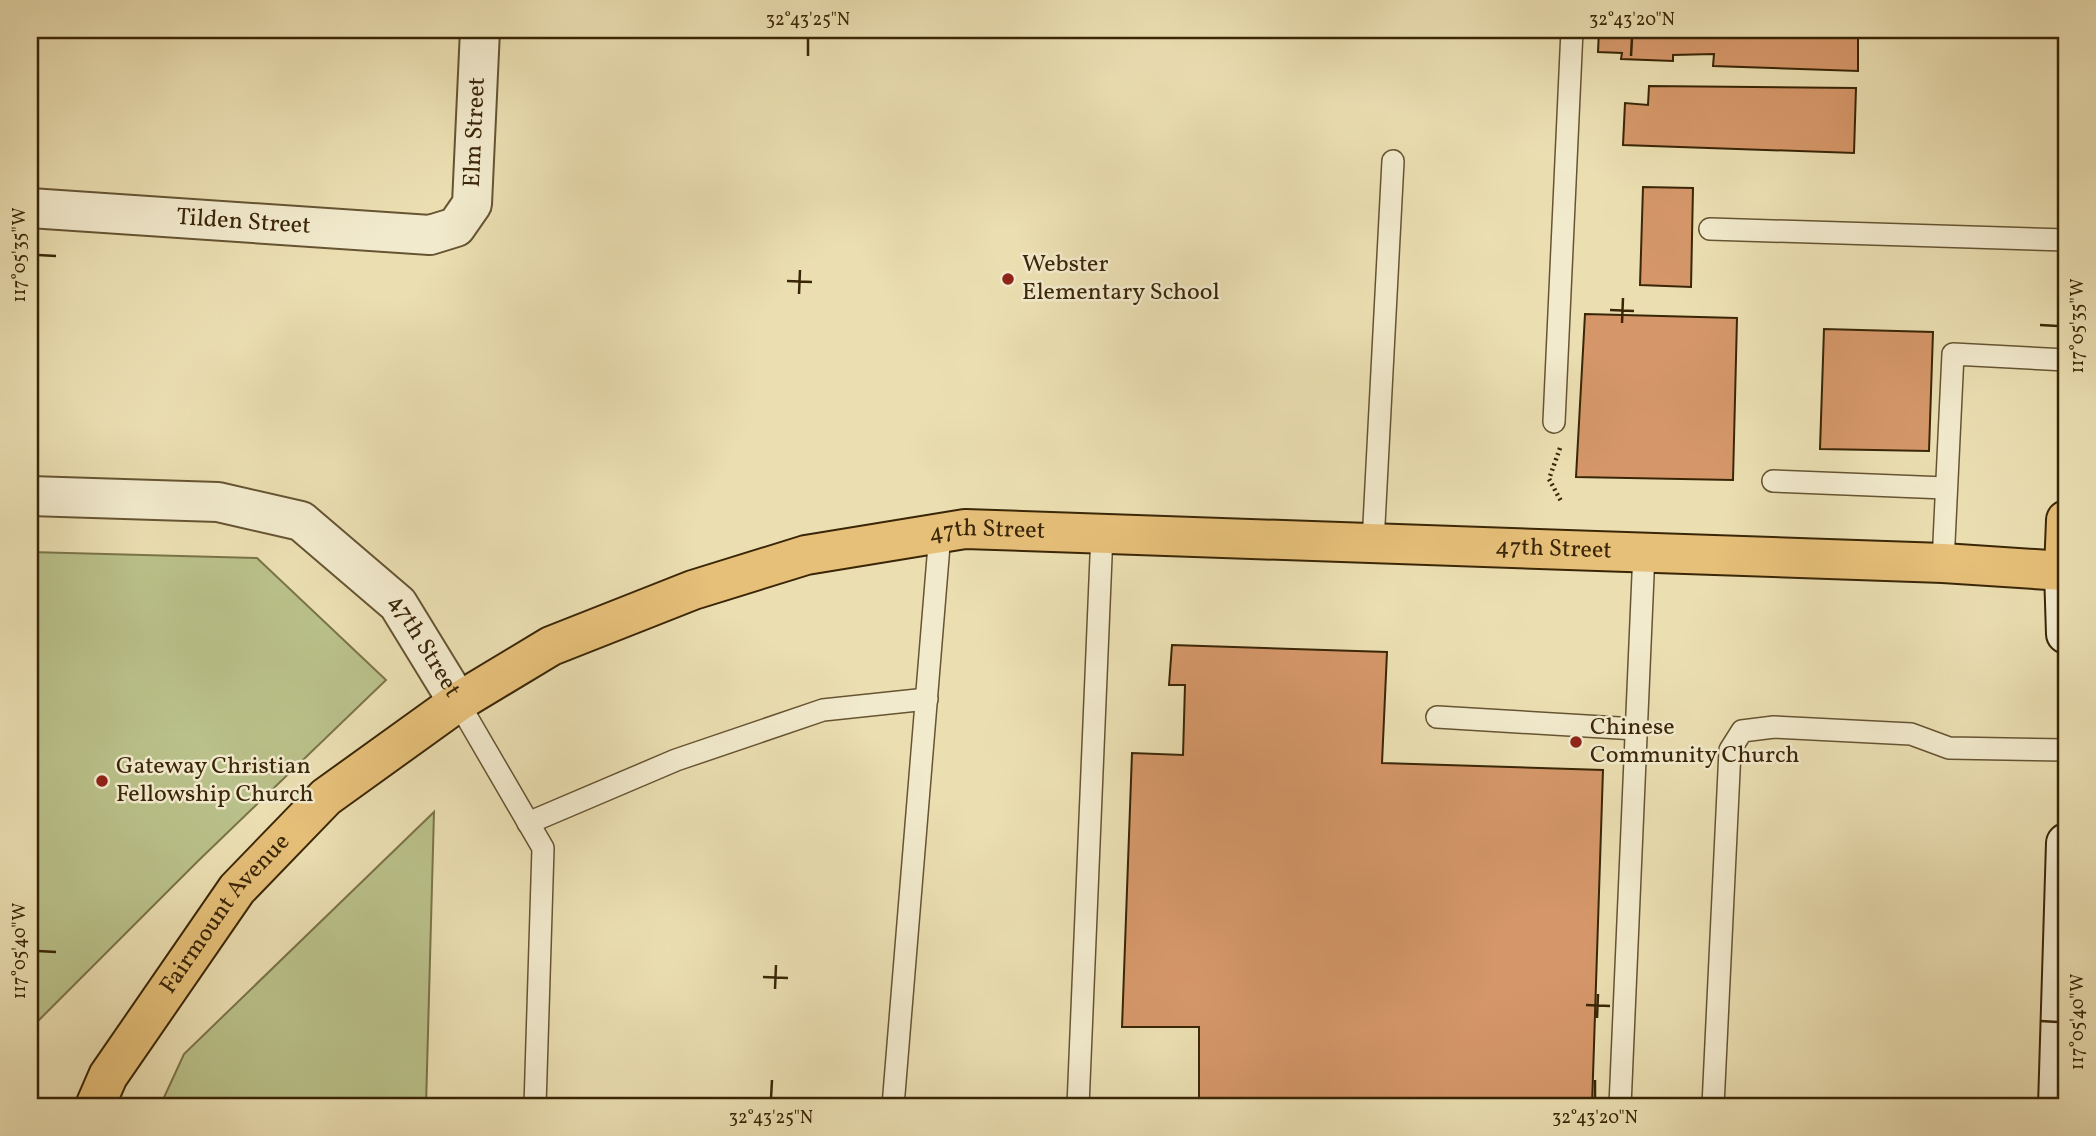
<svg xmlns="http://www.w3.org/2000/svg" width="2096" height="1136" font-family="Vollkorn,serif">
<rect width="100%" height="100%" fill="#ebdfb2"/>
<filter id="stains"><feTurbulence type="fractalNoise" baseFrequency=".00286" numOctaves="4"/><feColorMatrix values="0 0 0 0 .2 0 0 0 0 .09 0 0 0 0 .02 0 0 0 .5 -.17"/></filter>
<radialGradient id="worn" r=".72"><stop offset=".6" stop-color="#630" stop-opacity="0"/><stop offset="1" stop-color="#630" stop-opacity=".3"/></radialGradient>
<g fill="#bac18a" stroke="#7a7448" stroke-width="2">
<path d="M30 552 257 558 386 680 198 861 30 1029Z"/>
<path d="M434 812 426 1106H160L184 1054Z"/>
</g>
<g fill="#d59769" stroke="#3a2607" stroke-width="2">
<path d="M1599 30H1858V71L1713 66 1714 54 1673 55V61L1621 59 1622 53 1598 52Z"/>
<path d="M1649 86 1856 88 1854 153 1623 145 1625 103 1648 105Z"/>
<path d="M1643 187 1693 188 1691 287 1640 285Z"/>
<path d="M1585 314 1737 318 1733 480 1576 477Z"/>
<path d="M1824 329 1933 332 1929 451 1820 449Z"/>
<path d="M1172 645 1387 652 1382 763 1603 770 1592 1106H1267L1199 1103V1027H1122L1132 753 1183 755 1185 685H1169Z"/>
</g>
<g fill="none" stroke-linecap="round" stroke-linejoin="round">
<g stroke="#665432" stroke-width="24">
<g id="service">
<path d="M1710 229 2066 240"/>
<path d="M1554 422 1572 30"/>
<path d="M1773 481 1945 488"/>
<path d="M1373 543 1393 161"/>
<path d="M1943 563 1953 354 2066 360"/>
<path d="M458 702 543 848 535 1106"/>
<path d="M1437 717 1636 729"/>
<path d="M528 823 676 760 823 710 927 699"/>
<path d="M893 1106 940 533"/>
<path d="M1078 1106 1102 533"/>
<path d="M1620 1106 1644 552"/>
<path d="M1713 1106 1730 750 1742 731 1774 727 1911 734 1949 748 2066 750"/>
</g>
</g>
<g stroke="#665432" stroke-width="42">
<g id="minor">
<path id="s1" d="M30 208 430 235 456 227 472 204 480 30"/>
<path id="s2" d="M30 496 218 502 301 521 398 604 458 702"/>
</g>
</g>
<g stroke="#3a2607" stroke-width="42">
<g id="secondary">
<path d="M2066 571H2064L2066 634"/>
<path d="M2058 1106 2066 843"/>
</g>
</g>
<g stroke="#3a2607" stroke-width="42">
<g id="primary">
<path id="s3" d="M95 1106 108 1076 237 889 326 797 458 702 551 646 693 590 806 555 965 529 1943 563 2064 571 2066 520"/>
</g>
</g>
<path stroke="#3a2607" stroke-width="4.5" stroke-dasharray="2 3.5" stroke-linecap="butt" d="M1560 448 1549 479 1562 503"/>
<use href="#service" stroke="#f2eacd" stroke-width="21"/>
<use href="#minor" stroke="#f2eacd" stroke-width="38"/>
<use href="#secondary" stroke="#f2eacd" stroke-width="38"/>
<use href="#primary" stroke="#e6c079" stroke-width="38"/>
</g>
<path fill="none" stroke="#3a2607" stroke-width="2.5" d="M808 56V38M1631 56 1632 38M38 255 56 256M787 281 812 282M799 294 800 270M1610 310 1634 311M1622 323 1623 298M2040 325 2058 326M38 951 56 952M763 977 788 978M775 989 776 965M1586 1005 1610 1006M1597 1018 1598 994M2040 1021 2058 1022M771 1098 772 1080M1595 1098V1080"/>
<g fill="#8f2418" stroke="#f2eacd" stroke-width="2.5">
<circle cx="1008" cy="279" r="7"/>
<circle cx="1576" cy="742" r="7"/>
<circle cx="102" cy="781" r="7"/>
</g>
<g text-anchor="middle" dominant-baseline="central" stroke-width="5" stroke-linejoin="round" paint-order="stroke">
<g font-size="24" fill="#3a2607" stroke="#f2eacd">
<text stroke="none"><textPath href="#s1" startOffset="528">Elm Street</textPath></text>
<text stroke="none"><textPath href="#s1" startOffset="214">Tilden Street</textPath></text>
<text stroke="none"><textPath href="#s3" startOffset="1113">47th Street</textPath></text>
<text stroke="none"><textPath href="#s3" startOffset="1680">47th Street</textPath></text>
<text stroke="none"><textPath href="#s2" startOffset="450">47th Street</textPath></text>
<text stroke="none"><textPath href="#s3" startOffset="233">Fairmount Avenue</textPath></text>
</g>
<g font-size="24" fill="#3a2607" stroke="#f2eacd" text-anchor="start">
<text x="1022" y="265">Webster<tspan x="1022" dy="28">Elementary School</tspan></text>
<text x="1590" y="728">Chinese<tspan x="1590" dy="28">Community Church</tspan></text>
<text x="116" y="767">Gateway Christian<tspan x="116" dy="28">Fellowship Church</tspan></text>
</g>
</g>
<rect width="2096" height="1136" fill="none" stroke="#ebdfb2" stroke-width="77"/>
<rect x="38" y="38" width="2020" height="1060" fill="none" stroke="#3a2607" stroke-width="2.5"/>
<g font-size="18" text-anchor="middle" fill="#3a2607">
<text x="808" y="25">32°43'25"N</text>
<text x="1632" y="25">32°43'20"N</text>
<text transform="translate(19 255) rotate(-90)" y="6">117°05'35"W</text>
<text transform="translate(2077 326) rotate(-90)" y="6">117°05'35"W</text>
<text transform="translate(19 951) rotate(-90)" y="6">117°05'40"W</text>
<text transform="translate(2077 1022) rotate(-90)" y="6">117°05'40"W</text>
<text x="771" y="1123">32°43'25"N</text>
<text x="1595" y="1123">32°43'20"N</text>
</g>
<rect width="100%" height="100%" filter="url(#stains)"/>
<rect width="100%" height="100%" fill="url(#worn)"/>
</svg>
